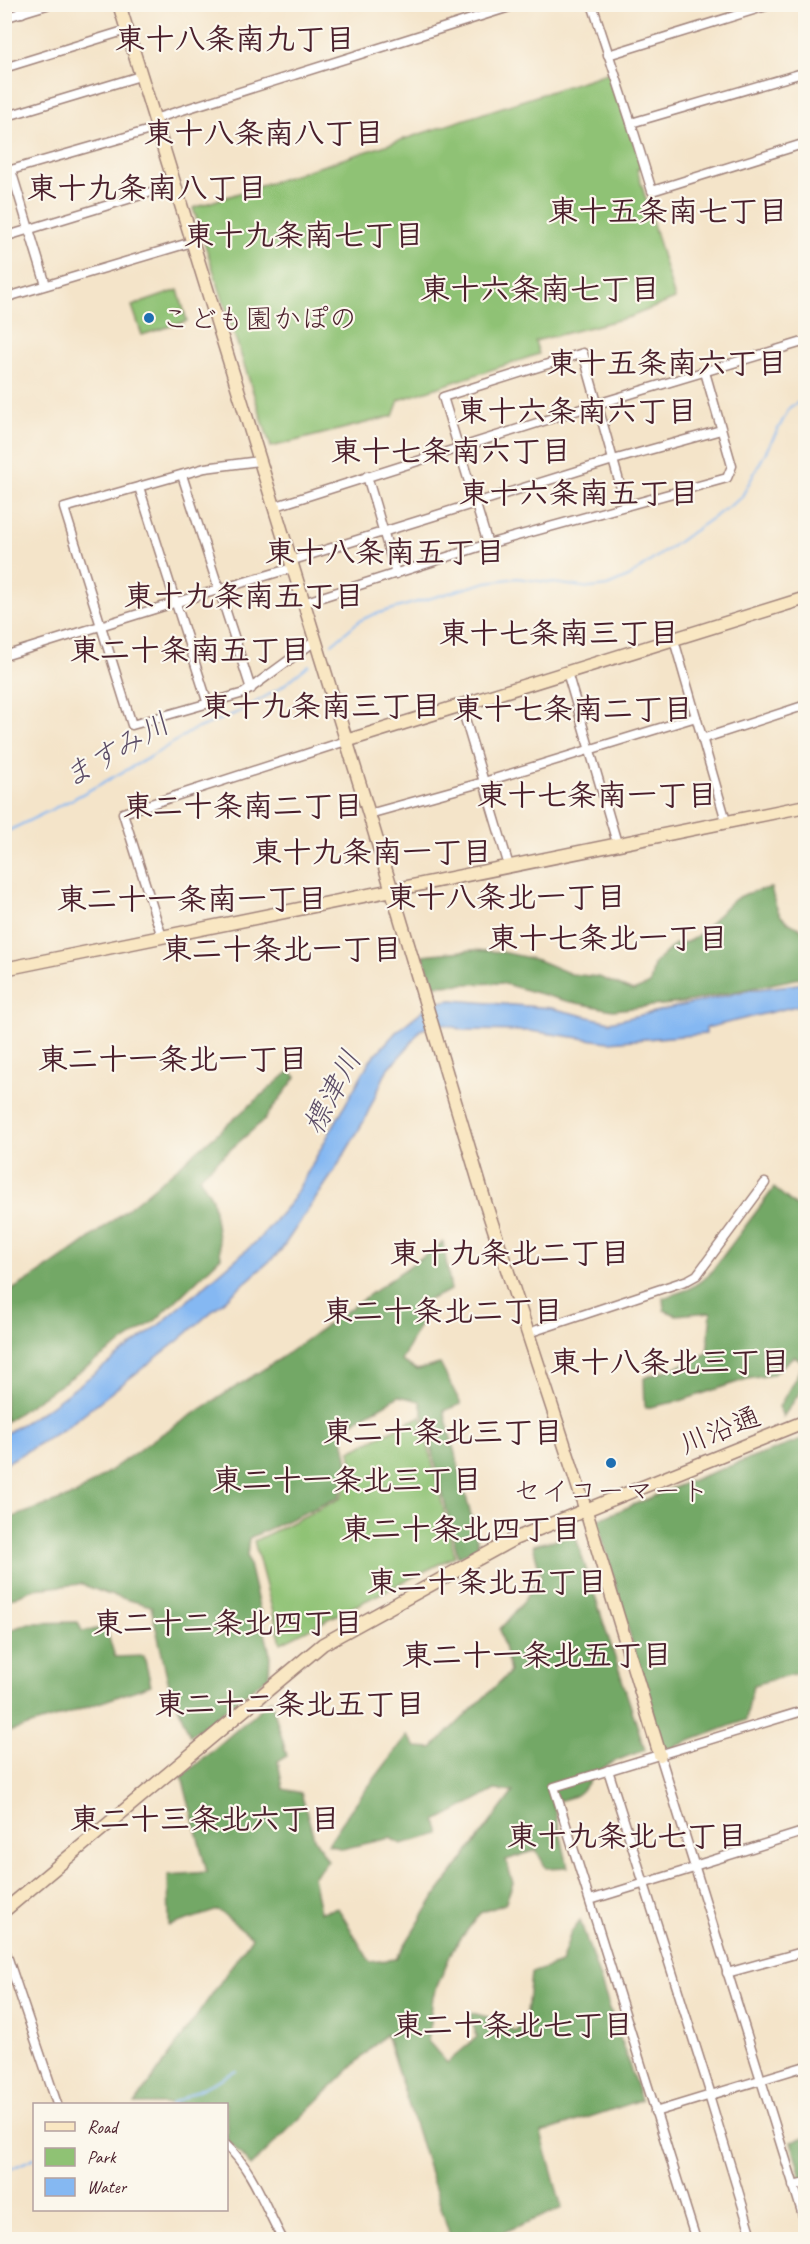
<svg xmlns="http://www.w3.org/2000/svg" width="810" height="2244" font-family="Caveat,'Klee One',sans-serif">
<rect width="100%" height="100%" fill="#fbf7ec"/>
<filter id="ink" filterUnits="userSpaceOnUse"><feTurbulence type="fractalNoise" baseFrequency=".0167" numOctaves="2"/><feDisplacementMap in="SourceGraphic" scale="12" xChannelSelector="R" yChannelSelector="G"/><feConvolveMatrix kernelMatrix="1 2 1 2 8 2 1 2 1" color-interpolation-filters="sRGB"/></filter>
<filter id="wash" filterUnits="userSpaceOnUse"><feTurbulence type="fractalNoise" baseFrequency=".008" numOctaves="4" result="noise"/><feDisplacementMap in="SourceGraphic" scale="24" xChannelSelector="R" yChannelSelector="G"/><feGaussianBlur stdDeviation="1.35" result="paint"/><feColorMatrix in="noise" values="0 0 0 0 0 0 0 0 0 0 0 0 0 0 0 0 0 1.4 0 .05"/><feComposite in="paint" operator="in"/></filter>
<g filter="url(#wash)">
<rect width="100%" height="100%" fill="#f4e4c9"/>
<g fill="#8fc274" stroke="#6c7050" stroke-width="1.5">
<path d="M610 72 642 167 637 169 675 299 630 317 535 341 539 354 399 400 393 416 271 447 193 208Z"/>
<path d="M178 290 187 321 142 335 132 306Z"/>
<path d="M421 1416 455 1556 281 1643 254 1541 341 1498 352 1465 350 1451Z"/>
</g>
<g fill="#73a866" stroke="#5e6448" stroke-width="1.5">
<path d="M771 888C777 912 778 920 802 929L805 941V977L681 1003 613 1010 566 1001 501 983 434 985 423 955 473 950 502 952 538 960 571 974 599 977 633 991 650 984 654 964 675 944C699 944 713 917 731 902 743 893 756 890 771 888Z"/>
<path d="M290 1071 296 1077 264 1120 199 1177 212 1198 221 1257 156 1320 5 1422V1294C109 1234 198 1148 290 1071Z"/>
<path d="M774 1188 805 1213V1385L783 1417 779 1407 803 1364 794 1356 772 1375 747 1379 680 1401 645 1408 644 1378 693 1361 707 1353 711 1312 676 1315 664 1310 663 1298 689 1289 708 1276Z"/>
<path d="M443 1242 451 1290 421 1303V1322L401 1361 417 1370 440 1364 461 1404 444 1411 479 1547 458 1557 420 1401 399 1396 341 1429 348 1462 339 1497 249 1538 247 1556 270 1654 269 1676 190 1736 169 1685 151 1606 107 1594 81 1584 33 1589 5 1601V1520L77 1494 157 1437 278 1360Z"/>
<path d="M804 1439 805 1440V1671L753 1685 746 1720 663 1751 597 1520 700 1477Z"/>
<path d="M575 1535 645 1750C632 1755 613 1760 602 1769 581 1786 586 1798 553 1801L568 1867 546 1868 536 1850 506 1860 513 1883 505 1904 480 1913 453 1949 433 1996 428 2041 447 2063 477 2037 469 2012 491 2018 516 2032 527 2013 531 1973 561 1963 571 1932 580 1920 641 2100 541 2133 562 2208 487 2239H451L386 2034 251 2166 227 2139 226 2104H135L252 1937 218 1910 169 1926 168 1875 207 1872 182 1777 271 1700 287 1756 278 1761 283 1789 301 1793 314 1838 328 1861 313 1877 320 1912 338 1908 370 1962 396 1959 434 1898 513 1792 495 1790 436 1821 440 1834 401 1844 390 1838 342 1849 328 1844 349 1812 407 1736 416 1747 432 1748 510 1672 500 1629 521 1605 541 1576 533 1545Z"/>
<path d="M78 1622 82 1631 106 1628 115 1657 144 1656 151 1685 67 1714 5 1733V1632L29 1623Z"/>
<path d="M805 2137V2191L791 2141Z"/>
</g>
<path fill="#85b8f2" stroke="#686c8e" stroke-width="1.5" d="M805 983V1004L706 1028V1034L609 1042 530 1031 464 1030 440 1023 420 1030 409 1046 387 1070 364 1121 335 1170 279 1253 179 1340 64 1429 5 1464V1434L48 1408 158 1326 257 1241 291 1202 369 1062 397 1031 432 1003 452 1000 551 1008 610 1022 751 990Z"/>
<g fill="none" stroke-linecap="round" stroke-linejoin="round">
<g stroke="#85b8f2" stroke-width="2">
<path d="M332 644 359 621 372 615 487 582 517 578 590 588 607 586 628 577 741 498 790 407 806 398"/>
<path d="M4 833 73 799 152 756 193 730 239 712 280 688 309 665"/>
<path d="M171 2104 236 2071"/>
<path d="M4 2172 34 2158"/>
</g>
</g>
</g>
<g filter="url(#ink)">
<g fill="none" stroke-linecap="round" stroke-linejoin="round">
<g stroke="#9f827a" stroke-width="11">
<g id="street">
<path d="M19 4 22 13"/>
<path d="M592 4 631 123 806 72"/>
<path d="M4 18 50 4"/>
<path d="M608 55 773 4"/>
<path d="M4 68 127 30"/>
<path d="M4 117 140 76"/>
<path d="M154 119 519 4"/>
<path d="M631 123 652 191 806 143"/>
<path d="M11 170 46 285"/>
<path d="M4 172 157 128"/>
<path d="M4 237 174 185"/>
<path d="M4 298 192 242"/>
<path d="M259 461 205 468 64 508 132 725 244 693 315 641"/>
<path d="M182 475 251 689"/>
<path d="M367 476 396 574"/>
<path d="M139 487 208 704"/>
<path d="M273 507 597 404 806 341"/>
<path d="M488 544 443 397 583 353 626 506"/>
<path d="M290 561 613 460 721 430"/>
<path d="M303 603 488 544 727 478 732 466 705 372"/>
<path d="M674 640 726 821"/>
<path d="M4 656 177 602 292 568"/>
<path d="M567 672 617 843"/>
<path d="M461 705 509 866"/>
<path d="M702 739 806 705"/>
<path d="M369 814 484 782 696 717"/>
<path d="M162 937 123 813 346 741"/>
<path d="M528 1333 688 1280 697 1275 765 1183"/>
<path d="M660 1755 806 2225"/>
<path d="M608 1770 711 2095"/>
<path d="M694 1866 806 1831"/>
<path d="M590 1900 694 1868"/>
<path d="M4 1947 57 2104"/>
<path d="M727 1973 806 1951"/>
<path d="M709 2095 753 2240"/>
<path d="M655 2112 806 2066"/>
<path d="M226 2145C254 2171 265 2208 283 2240"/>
<path d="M793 2186 806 2183"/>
<path d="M696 2240 554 1787 806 1710"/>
</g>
</g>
<g stroke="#9f827a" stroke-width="15">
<g id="secondary">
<path d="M119 4 369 814 486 1205 586 1511 660 1755"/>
<path d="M346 741 806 598"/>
<path d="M4 969 806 806"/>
<path d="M4 1911 323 1644 514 1539 806 1421"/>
</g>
</g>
<use href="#street" stroke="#fff" stroke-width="8"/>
<use href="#secondary" stroke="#f9e7c3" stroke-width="12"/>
</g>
</g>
<g fill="#1f6fb2" stroke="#fbf7ec" stroke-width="2">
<circle cx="149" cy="318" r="6"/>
<circle cx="611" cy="1463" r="6"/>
</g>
<g text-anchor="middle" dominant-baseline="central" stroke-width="4.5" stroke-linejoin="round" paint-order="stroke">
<g font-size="28" fill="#4a1f2b" stroke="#fbf7ec" text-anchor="start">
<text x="161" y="318">こども園かぽの</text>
<text x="611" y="1490" text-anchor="middle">セイコーマート</text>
</g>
<g font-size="28" fill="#4a1f2b" stroke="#fbf7ec">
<text transform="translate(720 1430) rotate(-22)">川沿通</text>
</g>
<g font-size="30" font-weight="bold" fill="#4a1f2b" stroke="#fbf7ec">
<text x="235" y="39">東十八条南九丁目</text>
<text x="264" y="133">東十八条南八丁目</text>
<text x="147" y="188">東十九条南八丁目</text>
<text x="668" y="211">東十五条南七丁目</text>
<text x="304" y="235">東十九条南七丁目</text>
<text x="540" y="289">東十六条南七丁目</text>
<text x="667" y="363">東十五条南六丁目</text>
<text x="577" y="411">東十六条南六丁目</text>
<text x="451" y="451">東十七条南六丁目</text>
<text x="579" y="493">東十六条南五丁目</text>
<text x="385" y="552">東十八条南五丁目</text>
<text x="244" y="596">東十九条南五丁目</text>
<text x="559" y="633">東十七条南三丁目</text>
<text x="190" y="650">東二十条南五丁目</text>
<text x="321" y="706">東十九条南三丁目</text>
<text x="573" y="709">東十七条南二丁目</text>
<text x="597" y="795">東十七条南一丁目</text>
<text x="243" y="806">東二十条南二丁目</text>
<text x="372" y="852">東十九条南一丁目</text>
<text x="506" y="897">東十八条北一丁目</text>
<text x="192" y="899">東二十一条南一丁目</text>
<text x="608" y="938">東十七条北一丁目</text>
<text x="282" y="949">東二十条北一丁目</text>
<text x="173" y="1059">東二十一条北一丁目</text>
<text x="510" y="1253">東十九条北二丁目</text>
<text x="443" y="1311">東二十条北二丁目</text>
<text x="670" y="1362">東十八条北三丁目</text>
<text x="443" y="1432">東二十条北三丁目</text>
<text x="347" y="1480">東二十一条北三丁目</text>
<text x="461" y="1529">東二十条北四丁目</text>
<text x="487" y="1582">東二十条北五丁目</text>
<text x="228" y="1623">東二十二条北四丁目</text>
<text x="537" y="1655">東二十一条北五丁目</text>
<text x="290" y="1704">東二十二条北五丁目</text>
<text x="205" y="1819">東二十三条北六丁目</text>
<text x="627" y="1836">東十九条北七丁目</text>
<text x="513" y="2025">東二十条北七丁目</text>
</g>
<g font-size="30" font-style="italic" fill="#5c4d67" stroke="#fbf7ec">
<text transform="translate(116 750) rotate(-30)">ますみ川</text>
<text transform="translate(332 1092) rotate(-62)">標津川</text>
</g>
</g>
<rect width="810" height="2244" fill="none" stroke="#fbf7ec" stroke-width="24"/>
<rect x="33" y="2103" width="195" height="108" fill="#fbf7ec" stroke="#b4a19f" stroke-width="1.5"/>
<rect x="45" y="2122" width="30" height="9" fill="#f9e7c3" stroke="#b4a19f" stroke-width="1.5"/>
<text x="87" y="2133" font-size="18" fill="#4a1f2b">Road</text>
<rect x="45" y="2148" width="30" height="18" fill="#8fc274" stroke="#b4a19f" stroke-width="1.5"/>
<text x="87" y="2163" font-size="18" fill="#4a1f2b">Park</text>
<rect x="45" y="2178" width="30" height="18" fill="#85b8f2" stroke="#b4a19f" stroke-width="1.5"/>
<text x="87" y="2193" font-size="18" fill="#4a1f2b">Water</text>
</svg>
